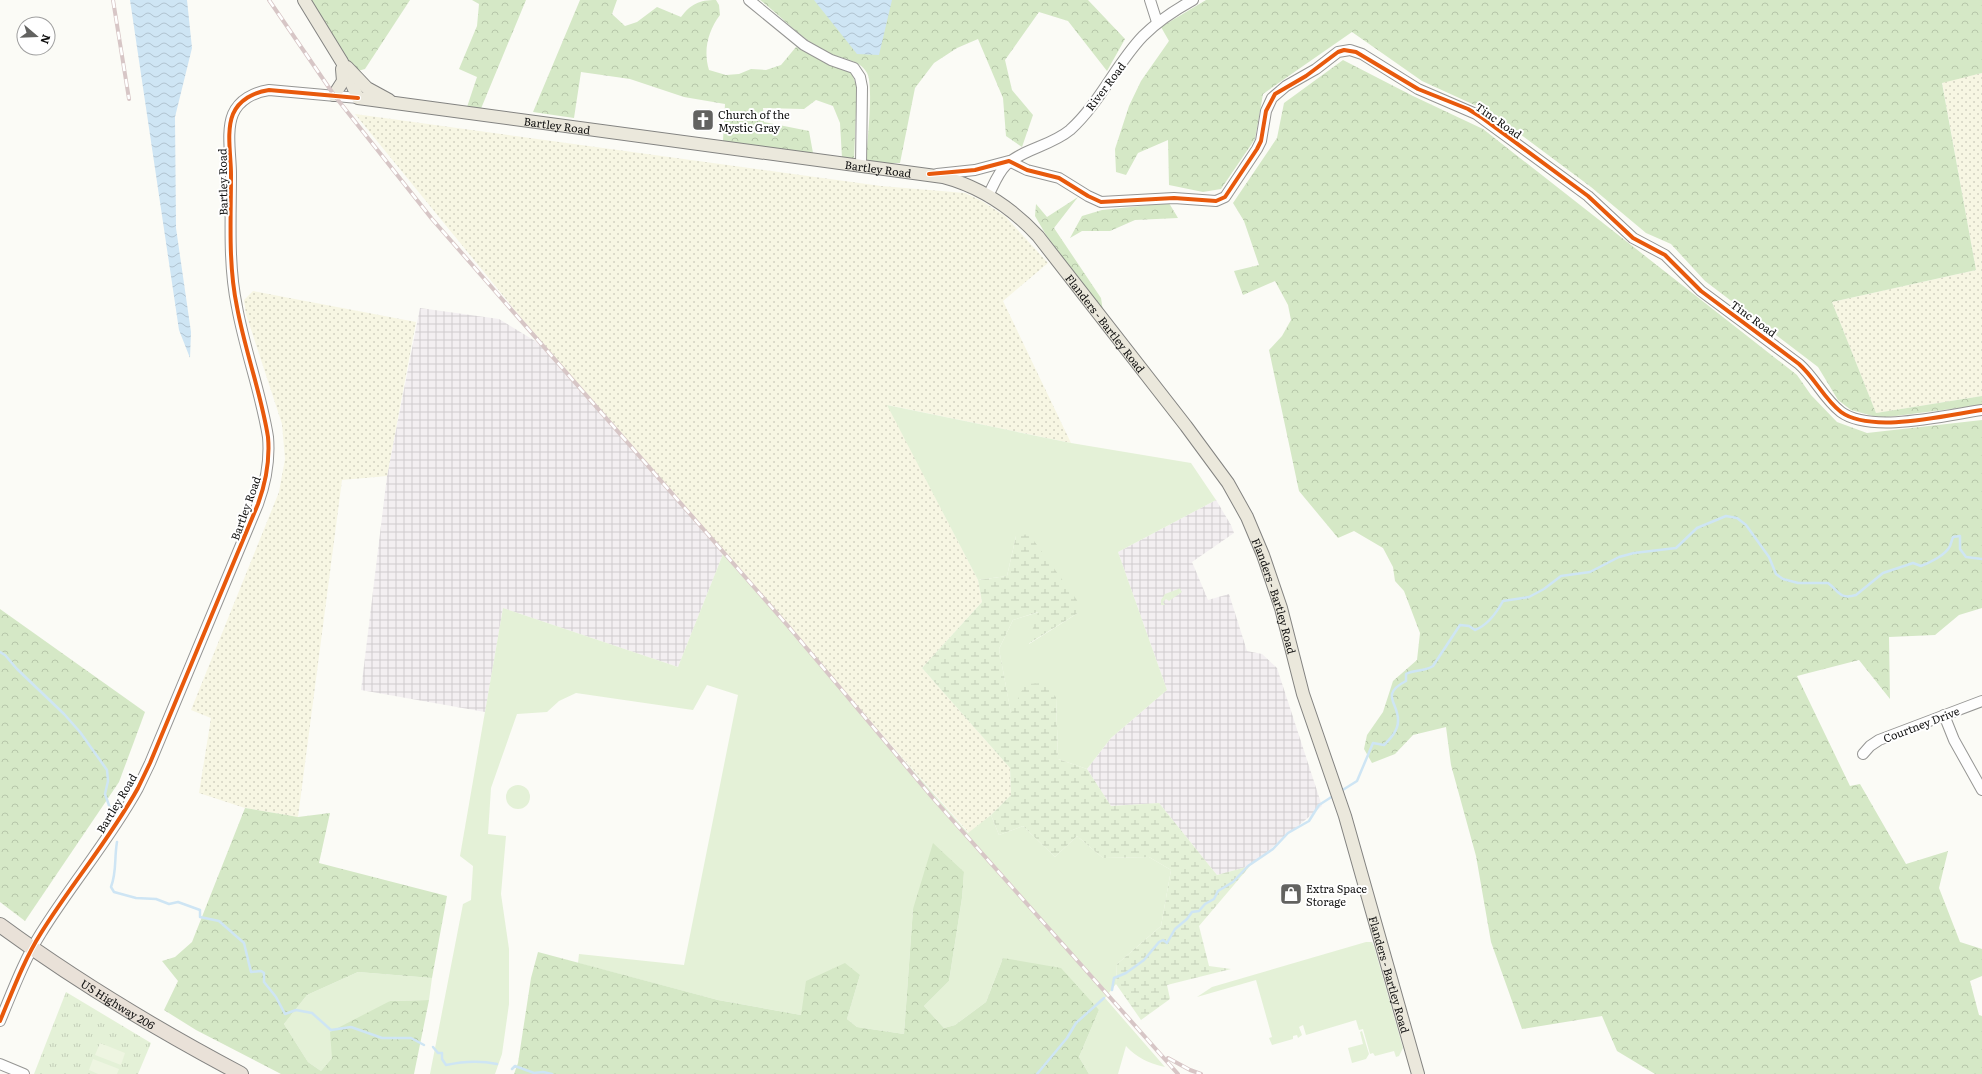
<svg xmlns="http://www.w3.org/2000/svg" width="1982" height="1074" font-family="Literata,serif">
<defs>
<pattern id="industrial-grid" width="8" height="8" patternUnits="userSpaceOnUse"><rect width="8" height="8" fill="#f3eff1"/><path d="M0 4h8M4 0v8" fill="none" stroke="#cfccce"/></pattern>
<pattern id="farmland-dots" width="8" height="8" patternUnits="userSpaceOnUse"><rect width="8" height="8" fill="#f7f6e3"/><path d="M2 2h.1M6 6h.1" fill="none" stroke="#d3d2c2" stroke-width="1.8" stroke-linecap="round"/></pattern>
<pattern id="forest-crowns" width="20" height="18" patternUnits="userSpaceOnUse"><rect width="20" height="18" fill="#d5e8c6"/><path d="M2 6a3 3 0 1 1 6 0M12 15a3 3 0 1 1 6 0" fill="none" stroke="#b6c6a9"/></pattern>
<pattern id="wetland-marsh" width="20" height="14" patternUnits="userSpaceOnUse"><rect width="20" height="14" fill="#e4f1d7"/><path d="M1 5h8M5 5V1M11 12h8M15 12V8" fill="none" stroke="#c3ceb8"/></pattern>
<pattern id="park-tufts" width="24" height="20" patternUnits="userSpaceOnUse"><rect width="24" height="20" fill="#e4f1d7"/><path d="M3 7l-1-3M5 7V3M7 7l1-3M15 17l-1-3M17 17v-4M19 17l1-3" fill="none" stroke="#c3ceb8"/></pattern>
<pattern id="water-waves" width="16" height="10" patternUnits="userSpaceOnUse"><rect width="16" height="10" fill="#cee5f4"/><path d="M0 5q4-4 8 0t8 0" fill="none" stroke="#b0c3d0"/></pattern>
</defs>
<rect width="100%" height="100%" fill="#fbfbf6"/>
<g fill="url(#industrial-grid)">
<path d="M420 308 499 319 545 347 723 554 678 667 503 608 485 712 361 690 387 476Z"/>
<path d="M1216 500 1231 525 1234 533 1192 562 1208 600 1229 594 1247 651 1262 654 1277 668 1322 806 1250 866 1217 875 1159 803 1111 806 1087 769 1111 738 1167 690 1118 552Z"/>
</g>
<g fill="url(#farmland-dots)">
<path d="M1982 73V396L1876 413 1832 302 1976 270 1942 82Z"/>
<path d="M355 114 881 186 965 193 982 201 1005 216 1048 263 1003 301 1071 443 888 405 978 580 982 602 922 668 1010 768 1011 795 991 815 969 833 723 554 545 347Z"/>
<path d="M253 291 416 322 387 476 342 480 298 817 245 808 199 793 211 718 191 710 279 492 285 459 282 424 246 314 244 300Z"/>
</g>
<g fill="#e4f1d7">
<path d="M887 405 1071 443 1191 463 1216 500 1118 552 1167 690 1111 738 1087 769 1058 759 1056 697 1011 714 999 649 1013 620 1039 612 1029 644 1078 613 1016 536 1007 576 978 580Z"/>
<path d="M723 554 968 833 991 815 999 835 1023 826 1055 857 1077 836 1103 858 1149 857 1171 870 1161 926 1117 964 1116 984 1105 998 1165 1067C1148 1063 1137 1058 1126 1046L1118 1074H1089L1079 1057 1099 1010 1003 958 986 1002 955 1025 944 1028 924 1006 949 981 962 898 964 872 913 909 904 1034 857 1027 847 1019 860 975 801 1015 718 1000 578 963 579 954 684 965 738 695 707 685 693 710 576 693 559 701 547 712 517 714 491 788 488 834 506 836 501 894 509 949V1004L502 1054 495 1074H430L463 904 471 900 473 866 460 856 503 608 678 667Z"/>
<path d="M1181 588 1180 589 1182 592 1169 601 1166 599 1163 602 1165 605H1161V600L1165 594Z"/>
<circle cx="518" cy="797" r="12"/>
<path d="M1366 942H1372L1374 946 1403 1048 1399 1056 1396 1057 1394 1051 1375 1056 1373 1053 1370 1054 1363 1029 1359 1030 1356 1020 1306 1035 1303 1025 1299 1027 1302 1035 1298 1038 1297 1035 1293 1036V1039L1272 1045 1269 1038 1272 1037 1256 980 1197 997 1212 987Z"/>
<path d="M358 972 432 978 429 1000 390 1001 332 1058 321 1071 308 1062 284 1024 307 995Z"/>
<path d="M1362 1031 1369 1054 1366 1059 1352 1063 1348 1048 1363 1044 1360 1032Z"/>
</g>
<g fill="url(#forest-crowns)">
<path d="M309 0H410L365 69 358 71 343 57Z"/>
<path d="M472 0H526L480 111 467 107 477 77 459 69 477 26 479 4Z"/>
<path d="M580 0H617L612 14 625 26 637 22 657 7 681 17C691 4 699 0 716 0L719 5 720 15C708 31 703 50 709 70L726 75 739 74 751 69 766 70 781 65 796 47 804 49 827 64 851 71 857 87 854 160 842 158 840 123 833 106 816 100 804 109 763 108 764 122 809 131 813 153 723 141 725 104 684 97 630 79 581 72 574 118 533 112Z"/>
<path d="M760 0H1088L1125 39 1107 71 1068 21 1039 12 1005 60 1012 90 1033 115 1022 147 1006 136 1003 98 978 39 957 48 934 63 915 88 900 163H875L866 161C867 144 874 85 867 73 859 58 838 59 825 51 800 38 782 17 760 0Z"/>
<path d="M1206 0H1982V73L1942 83 1976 270 1832 302 1876 413 1982 396V405L1880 418 1851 410 1838 400 1818 367 1705 281 1671 244 1646 233 1591 187 1492 113 1422 81 1352 32 1263 94 1255 139 1221 189 1203 192 1169 185 1168 140 1138 153 1126 175 1116 172 1115 149 1129 106 1141 81 1169 41 1161 27Z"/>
<path d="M1343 60 1413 96 1483 129 1797 375 1811 395 1837 422 1867 433 1982 420V608L1959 615 1935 635 1889 637 1890 699 1859 660 1797 676 1850 786 1860 784 1906 864 1948 851 1939 888 1960 942 1982 949V976L1970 981 1979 1015 1982 1016V1074H1655L1617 1051 1602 1016 1522 1029 1491 942 1476 856 1451 765 1446 727 1413 735 1395 754 1372 763 1364 749 1367 735 1383 712 1393 681 1417 660 1420 633 1404 591 1395 581 1393 567 1383 548 1354 531 1338 538 1299 491 1269 350 1282 336 1291 320 1288 305 1275 281 1243 295 1234 271 1259 265 1244 221 1233 203 1277 138 1284 103Z"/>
<path d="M1078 197 1054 228 1101 298 1103 311 1046 235 1035 216 1036 204 1047 217Z"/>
<path d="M1169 203 1178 218 1135 220 1110 231H1082L1070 238 1082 216 1102 210Z"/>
<path d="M0 609 145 712 119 782 25 921 0 902Z"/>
<path d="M245 808 298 817 330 813 319 863 447 896 432 978 358 972 307 995 284 1024 308 1062 321 1071 332 1058 330 1032 390 1001 429 1000 414 1074H281L196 1030 164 1010 178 981 162 961 175 957 192 942Z"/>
<path d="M933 843 964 872 962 898 949 981 924 1006 944 1028 955 1025 986 1002 1003 958 1061 968 1099 1010 1079 1057 1089 1074H514L518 1063 531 978 538 952 718 1000 801 1015 806 981 845 963 860 975 847 1019 857 1027 904 1034 913 909Z"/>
</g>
<path fill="url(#wetland-marsh)" d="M1029 534 1077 600 1078 613 1028 644 1038 612 1013 620 999 649 1011 713 1025 684 1042 683 1056 697 1058 759 1087 769 1111 806 1159 803 1217 875 1250 866 1199 926 1209 966 1231 969 1167 985 1170 999 1141 1020 1116 984 1117 964 1161 926 1171 870 1149 857 1103 858 1077 836 1055 857 1023 826 999 835 991 815 1011 795 1010 768 922 668 982 602 978 580 1007 576 1016 536Z"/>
<path fill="url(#park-tufts)" d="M66 992 151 1043 138 1074H34Z"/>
<g fill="#eef5e1">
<path d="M100 1043 125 1053 121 1065 95 1055Z"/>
<path d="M93 1059 119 1069 117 1074H98L89 1070Z"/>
</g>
<g fill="url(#water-waves)">
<path d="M130 0H187L192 48 175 117 176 228 191 332 190 358 179 330Z"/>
<path d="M814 0H892L879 55 857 54Z"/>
</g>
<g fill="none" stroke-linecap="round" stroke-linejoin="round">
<g stroke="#cee5f4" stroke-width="2.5">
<path d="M0 652 5 655 17 669 64 714 80 732 107 770 108 781 105 794 111 811"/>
<path d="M1341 791 1357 781 1373 743 1384 745C1390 739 1398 731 1398 721 1399 703 1379 695 1406 681V674C1415 669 1424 672 1433 666L1460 625 1469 626 1475 630C1488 625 1497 612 1503 601L1529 597 1544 589 1561 576 1590 572 1619 557 1634 553 1676 548 1697 528 1726 516 1737 518 1746 525 1769 557 1776 574 1783 579 1798 583H1828C1839 591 1839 600 1856 595L1883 573 1913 563 1921 566C1929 563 1946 555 1950 546 1951 543 1952 540 1953 537L1960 536V549L1966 557 1982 559"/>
<path d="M117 842C114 859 117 871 111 887L114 892 136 898 156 899 169 904 178 902 200 910V917L219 921 244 943 251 972 261 971 264 973V982L276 997 285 1014 296 1010 312 1013 331 1030 351 1027 382 1038H411L424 1045"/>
<path d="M1112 990 1114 978 1126 973 1144 960 1159 942 1163 940 1167 943 1175 929 1187 919 1192 912 1199 911 1205 904 1214 899 1218 891 1233 882 1248 866 1273 849 1288 833 1309 821 1319 805 1333 796"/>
<path d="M433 1047 438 1053H442V1059L446 1065C464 1061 479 1060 497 1064"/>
<path d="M512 1069 515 1066 534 1073 543 1072 552 1074"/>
<path d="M1037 1074 1067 1038 1076 1023 1104 998"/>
</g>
<g stroke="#969694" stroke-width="12">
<g id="minor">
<path d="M749 0 804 45 831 60 854 68 860 77 862 87 861 166"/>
<path d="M1150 0 1157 22"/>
<path d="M937 174 975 170 1009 161 1027 170 1059 178 1088 196 1101 202 1174 198 1216 201 1225 197 1257 149 1261 141 1266 111 1272 98 1286 86 1316 69 1338 52 1350 50 1362 54 1418 89 1476 114 1588 196 1633 238 1665 255 1701 291 1799 364C1815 378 1824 399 1841 412 1871 434 1947 415 1982 410"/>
<path d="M989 194C994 184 998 173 1006 165 1023 149 1051 146 1070 130 1100 103 1116 64 1143 36 1158 21 1175 10 1193 0"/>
<path d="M1944 715 1954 740 1982 790"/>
<path d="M1863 754 1870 746 1879 740 1982 701"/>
<path d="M0 1021C13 990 24 960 41 933 72 883 110 839 138 788L150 763 258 504C266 482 270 460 268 437 261 393 245 351 237 307 228 264 231 218 231 174 231 156 226 131 233 114 239 100 254 92 269 90L358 98"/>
<path d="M0 1064 24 1074"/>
</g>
</g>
<g stroke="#838381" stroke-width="14">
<g id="major">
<path id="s1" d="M304 0 342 62 358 98 943 177C981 187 1011 207 1038 236L1186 426 1228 483 1247 517 1263 555 1281 608 1303 694 1345 816 1418 1074"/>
<path d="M347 67 367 88 389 100"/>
<path d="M334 95 343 81 342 69"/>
</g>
</g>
<g stroke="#838381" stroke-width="16">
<g id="highway">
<path id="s2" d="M0 925C76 981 158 1030 241 1074"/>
</g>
</g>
<use href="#minor" stroke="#fefefe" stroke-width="10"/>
<use href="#major" stroke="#ebe8dc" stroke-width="12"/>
<use href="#highway" stroke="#e9e1d8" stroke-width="14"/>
<g stroke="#d7c6c6" stroke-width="4">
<g id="rail">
<path d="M113 0 129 99"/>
<path d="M269 0 334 95 432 219 788 626 932 797 1178 1074"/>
<path d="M1168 1058 1190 1070 1201 1074"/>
</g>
</g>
<use href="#rail" stroke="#fff" stroke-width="2.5" stroke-dasharray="8" stroke-linecap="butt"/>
<g stroke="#fff" stroke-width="6">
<g id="cycleway">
<path d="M929 174 975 170 1009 161 1027 170 1059 178 1088 196 1101 202 1174 198 1216 201 1225 197 1257 149 1261 141 1266 111 1275 94 1306 76 1338 52 1344 50 1356 52 1418 89 1468 109 1481 117 1588 196 1633 238 1665 255 1701 291 1799 364C1815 378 1824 399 1841 412 1871 434 1947 415 1982 410"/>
<path d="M0 1021C13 990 24 960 41 933 72 883 110 839 138 788L150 763 258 504C266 482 270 460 268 437 261 393 245 351 237 307 228 264 231 218 231 174 231 156 226 131 233 114 239 100 254 92 269 90L358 98"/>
</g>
</g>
<use href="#cycleway" stroke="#e8590c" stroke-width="4"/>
</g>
<defs>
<g id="church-square" transform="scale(1.15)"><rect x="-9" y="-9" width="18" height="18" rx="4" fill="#626260" stroke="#fff"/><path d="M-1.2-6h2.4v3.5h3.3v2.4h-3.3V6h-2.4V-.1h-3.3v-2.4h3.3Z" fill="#fff"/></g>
<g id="shop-square" transform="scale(1.15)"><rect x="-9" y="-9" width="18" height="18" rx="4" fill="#626260" stroke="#fff"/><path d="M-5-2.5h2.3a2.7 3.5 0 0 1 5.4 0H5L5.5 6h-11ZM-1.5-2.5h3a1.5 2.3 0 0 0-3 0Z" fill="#fff"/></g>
</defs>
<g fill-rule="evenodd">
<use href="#church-square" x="703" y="120"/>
<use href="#shop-square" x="1291" y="894"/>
</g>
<g text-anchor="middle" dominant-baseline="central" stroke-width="4" stroke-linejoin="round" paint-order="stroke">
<g font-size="11" fill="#101010" stroke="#fff">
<text transform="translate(1105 86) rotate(-53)">River Road</text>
<text transform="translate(1499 120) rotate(35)">Tinc Road</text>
<text stroke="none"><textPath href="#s1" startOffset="313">Bartley Road</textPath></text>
<text stroke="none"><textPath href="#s1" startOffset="637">Bartley Road</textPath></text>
<text transform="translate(222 182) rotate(-91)">Bartley Road</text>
<text transform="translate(1754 318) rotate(36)">Tinc Road</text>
<text stroke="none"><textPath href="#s1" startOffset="926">Flanders - Bartley Road</textPath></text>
<text transform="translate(245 508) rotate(-70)">Bartley Road</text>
<text stroke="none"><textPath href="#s1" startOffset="1250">Flanders - Bartley Road</textPath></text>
<text transform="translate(1921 724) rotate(-21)">Courtney Drive</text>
<text transform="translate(116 803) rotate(-59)">Bartley Road</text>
<text stroke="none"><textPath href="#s1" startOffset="1646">Flanders - Bartley Road</textPath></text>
<text stroke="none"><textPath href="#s2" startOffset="142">US Highway 206</textPath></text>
</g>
<g font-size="11" fill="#101010" stroke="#fff" text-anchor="start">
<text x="718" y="114">Church of the<tspan x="718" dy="13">Mystic Gray</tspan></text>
<text x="1306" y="888">Extra Space<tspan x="1306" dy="13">Storage</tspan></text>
</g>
</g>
<g transform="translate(36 36) rotate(109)"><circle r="19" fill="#ffffff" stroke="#9f9f9f"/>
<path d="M0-3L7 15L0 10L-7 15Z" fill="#626260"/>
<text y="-6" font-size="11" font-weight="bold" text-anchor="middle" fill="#101010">N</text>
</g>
</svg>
